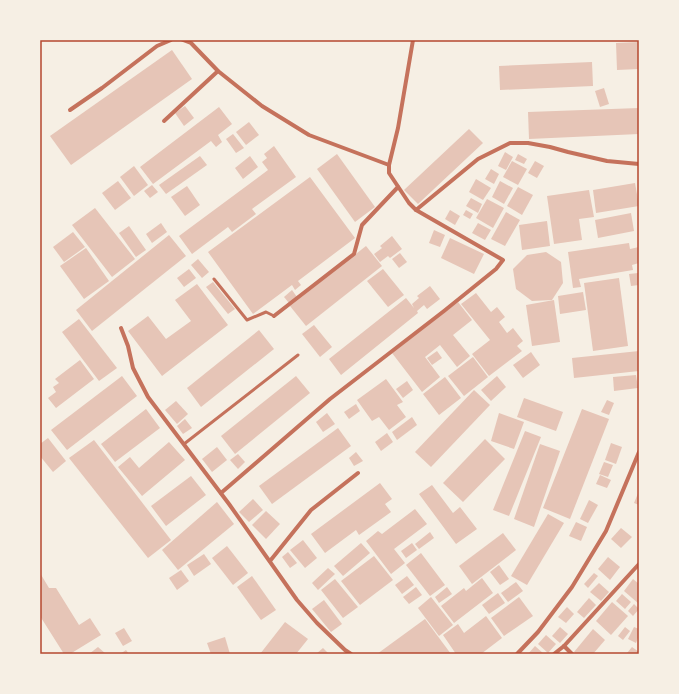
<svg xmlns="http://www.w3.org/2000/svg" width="679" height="694" font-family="'Nunito Sans',sans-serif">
<rect width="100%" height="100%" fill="#f6efe4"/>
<g fill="#e6c5b7">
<path d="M639 42V69L617 70 616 43Z"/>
<path d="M172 50 192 79 71 165 50 136Z"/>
<path d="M592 62 593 86 500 90 499 66Z"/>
<path d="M604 88 609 104 600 107 595 91Z"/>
<path d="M185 106 194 118 184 126 175 113Z"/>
<path d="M219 107 232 124 218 135 222 142 216 147 211 141 153 184 140 167Z"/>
<path d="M639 108V134L529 139 528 112Z"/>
<path d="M249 122 259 135 246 145 236 132Z"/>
<path d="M469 129 483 143 418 204 404 190Z"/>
<path d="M233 134 244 148 236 153 226 139Z"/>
<path d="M274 146 296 177 252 209 256 214 232 232 228 227 192 254 179 236 268 170 262 162 267 158 264 154Z"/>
<path d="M505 152 513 157 506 170 498 166Z"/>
<path d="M337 154 375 207 355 222 317 169Z"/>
<path d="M518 154 527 159 524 164 515 160Z"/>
<path d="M200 156 207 165 166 194 159 185Z"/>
<path d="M250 156 258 167 243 179 235 168Z"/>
<path d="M512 161 527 169 518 185 503 177Z"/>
<path d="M535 161 544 166 537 178 528 173Z"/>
<path d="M134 166 148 185 134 196 120 177Z"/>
<path d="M491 169 499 174 494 184 485 179Z"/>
<path d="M310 177 355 238 298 281 301 285 295 290 292 285 253 314 208 252Z"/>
<path d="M476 179 491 188 483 200 469 192Z"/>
<path d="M118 181 131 198 115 210 102 193Z"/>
<path d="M500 181 513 188 504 204 492 197Z"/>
<path d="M635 183 639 206 596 213 593 190Z"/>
<path d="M152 185 158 192 150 198 144 191Z"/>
<path d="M187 186 200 205 185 216 171 197Z"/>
<path d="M518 187 533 195 522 215 507 206Z"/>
<path d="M589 190 594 217 579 219 582 240 554 244 547 196Z"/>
<path d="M471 198 482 204 478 213 466 206Z"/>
<path d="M487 199 504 208 493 228 476 218Z"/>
<path d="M95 208 135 259 112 277 72 225Z"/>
<path d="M450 210 460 216 455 225 445 219Z"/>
<path d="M466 210 473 214 470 219 463 215Z"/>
<path d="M506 212 520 220 505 246 491 239Z"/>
<path d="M631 213 634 231 598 238 595 220Z"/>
<path d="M547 221 550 246 522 250 519 225Z"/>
<path d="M161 223 167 232 152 243 146 234Z"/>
<path d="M478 223 491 230 485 240 472 233Z"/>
<path d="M129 226 146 250 136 257 119 233Z"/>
<path d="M434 230 445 235 440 247 429 243Z"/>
<path d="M73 232 85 247 64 262 53 247Z"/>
<path d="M169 235 186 256 92 331 76 310Z"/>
<path d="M392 236 402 249 390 258 388 256 380 262 374 254 382 248 380 246Z"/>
<path d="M450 238 484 254 474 274 441 258Z"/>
<path d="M629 243 630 249 639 247V263L632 265 633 270 579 279 581 287 573 288 568 252Z"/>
<path d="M366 246 382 266 306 326 290 306Z"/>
<path d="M86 248 109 281 84 299 60 266Z"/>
<path d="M546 252 561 262 563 283 552 300 532 301 516 289 513 269 527 255Z"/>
<path d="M400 253 407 262 399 268 392 259Z"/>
<path d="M198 259 209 272 202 278 191 265Z"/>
<path d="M189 269 196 278 184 287 177 278Z"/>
<path d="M383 269 404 295 388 307 367 281Z"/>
<path d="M638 273 639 285 631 286 629 274Z"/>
<path d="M619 278 628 346 593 351 584 283Z"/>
<path d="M213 282 235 309 228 314 206 287Z"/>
<path d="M197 284 228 325 162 376 128 331 148 316 166 339 191 321 175 300Z"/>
<path d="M430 286 440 299 427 309 424 305 417 311 418 313 341 375 329 359 406 298 414 308 412 304 419 298 417 296Z"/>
<path d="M292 290 297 297 289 303 284 297Z"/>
<path d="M583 292 586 310 560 314 558 296Z"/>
<path d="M476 293 491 312 497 307 505 317 499 322 507 333 513 328 523 341 517 346 522 351 489 376 472 354 490 340 461 304Z"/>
<path d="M554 300 560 342 532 346 526 305Z"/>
<path d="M458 302 472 320 453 335 470 356 457 367 440 345 425 357 440 377 422 392 392 353Z"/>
<path d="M79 319 117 368 99 381 62 332Z"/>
<path d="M314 325 332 347 320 357 302 334Z"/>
<path d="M259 330 274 349 201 407 187 388Z"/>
<path d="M437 351 442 358 432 365 427 358Z"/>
<path d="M639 351V371L574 378 572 358Z"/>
<path d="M531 352 540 365 523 378 513 365Z"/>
<path d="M473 357 488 377 464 396 448 376Z"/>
<path d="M80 360 94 379 56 408 48 398 56 392 53 387 59 383 55 379Z"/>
<path d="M636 375 638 388 614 391 613 377Z"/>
<path d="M122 376 137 396 67 450 51 430Z"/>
<path d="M296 376 310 393 235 454 221 436Z"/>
<path d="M497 376 506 387 491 401 481 390Z"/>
<path d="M445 377 461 398 439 415 423 394Z"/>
<path d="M386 379 403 402 397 405 406 417 389 430 379 417 372 421 357 400Z"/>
<path d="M407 381 413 390 403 398 396 389Z"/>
<path d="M474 390 490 405 431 467 415 452Z"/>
<path d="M524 398 563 412 556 431 517 417Z"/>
<path d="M607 400 614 403 609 415 601 412Z"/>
<path d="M176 401 188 414 177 424 165 410Z"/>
<path d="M356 404 360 411 349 419 344 412Z"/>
<path d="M146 409 160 428 115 462 101 444Z"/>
<path d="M582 409 609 419 570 519 543 508Z"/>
<path d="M327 413 335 424 323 432 316 422Z"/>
<path d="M499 413 524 422 514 449 491 441Z"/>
<path d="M412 417 417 425 397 440 392 432Z"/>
<path d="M185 419 192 428 183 434 177 426Z"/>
<path d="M338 428 351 446 272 504 259 486Z"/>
<path d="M525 431 541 437 509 516 493 510Z"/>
<path d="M387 433 393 442 381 451 375 442Z"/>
<path d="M48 438 66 461 53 472 40 456V444Z"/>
<path d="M485 439 505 459 463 502 443 483Z"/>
<path d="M94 440 171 540 148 558 69 458Z"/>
<path d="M169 442 185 460 142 496 118 467 130 457 139 468Z"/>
<path d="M611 443 622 447 616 464 605 460Z"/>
<path d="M540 444 560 451 534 527 514 519Z"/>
<path d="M217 447 227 460 212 472 202 459Z"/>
<path d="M356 452 363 461 354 466 349 458Z"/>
<path d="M238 454 245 462 238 469 230 460Z"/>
<path d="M604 462 613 465 608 477 599 474Z"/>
<path d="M600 475 611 480 607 488 596 484Z"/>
<path d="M191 476 206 495 166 526 151 506Z"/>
<path d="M380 483 392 499 385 504 391 512 359 535 356 530 325 553 311 534Z"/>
<path d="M432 485 453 513 460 507 477 529 456 544 419 494Z"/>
<path d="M639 491V505L634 503Z"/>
<path d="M253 499 263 510 249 522 239 512Z"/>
<path d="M589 500 598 505 588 523 580 519Z"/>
<path d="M217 502 234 524 178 570 162 550Z"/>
<path d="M415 509 427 524 394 549 405 563 391 574 366 541 378 531 382 534Z"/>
<path d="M266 511 280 524 266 539 252 525Z"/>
<path d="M548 514 564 523 527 585 511 576Z"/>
<path d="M576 522 587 527 581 541 569 536Z"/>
<path d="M621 528 632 537 621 548 611 539Z"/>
<path d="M430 532 434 538 419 549 415 544Z"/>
<path d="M503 533 516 550 472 584 459 566Z"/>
<path d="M303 540 317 558 305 568 290 550Z"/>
<path d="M361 543 370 553 343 576 334 566Z"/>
<path d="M412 543 417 550 406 558 401 551Z"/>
<path d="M227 546 248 573 233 585 212 558Z"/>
<path d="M288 552 297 563 290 568 282 557Z"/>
<path d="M421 553 445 585 430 596 406 565Z"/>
<path d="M204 554 211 564 194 576 187 565Z"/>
<path d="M374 556 393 580 360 605 341 581Z"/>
<path d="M608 557 620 567 610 580 598 569Z"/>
<path d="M499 565 509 579 500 585 490 572Z"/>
<path d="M328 568 335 574 318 590 312 583Z"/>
<path d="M181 570 189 581 177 590 169 578Z"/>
<path d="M40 573 49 588H56L79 625 90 618 101 635 70 654H64L40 616Z"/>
<path d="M594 573 598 576 588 588 584 584Z"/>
<path d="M252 576 276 610 261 620 237 587Z"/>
<path d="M407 576 414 585 402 594 395 585Z"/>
<path d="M482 578 493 593 454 623 441 606 464 588 466 591Z"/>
<path d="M335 579 358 607 343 618 321 590Z"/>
<path d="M633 579 639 584V604L624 591Z"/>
<path d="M516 582 523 591 508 602 501 593Z"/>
<path d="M599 583 609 592 601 601 590 592Z"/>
<path d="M416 587 422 595 409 604 403 597Z"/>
<path d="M447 587 452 594 439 603 435 597Z"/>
<path d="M498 593 505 603 489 614 482 605Z"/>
<path d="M622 594 631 602 625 609 616 601Z"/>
<path d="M431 597 453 625 439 636 418 608Z"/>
<path d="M519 597 533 616 504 636 491 618Z"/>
<path d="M589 598 596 605 584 618 577 612Z"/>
<path d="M324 600 342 624 331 632 312 609Z"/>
<path d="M612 602 628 616 611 635 596 621Z"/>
<path d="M634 604 639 609 633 616 628 611Z"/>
<path d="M567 607 574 614 566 623 558 617Z"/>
<path d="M486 616 502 638 481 654H456L443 635 458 624 464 633Z"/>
<path d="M425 619 451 654H377Z"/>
<path d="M285 622 308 639 296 654H260Z"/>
<path d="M560 627 568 634 560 643 552 636Z"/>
<path d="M625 627 630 631 623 640 618 636Z"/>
<path d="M634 627 639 629V635L636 643 628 639Z"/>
<path d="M124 628 132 641 123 646 115 633Z"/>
<path d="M593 629 605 640 593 654H576L574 652Z"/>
<path d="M546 635 556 644 548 653 538 644Z"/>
<path d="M225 637 230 654H211L207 643Z"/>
<path d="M535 646 544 654H528Z"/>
<path d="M98 647 106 654H89Z"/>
<path d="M632 647 639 652 637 654H629L627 653Z"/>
<path d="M323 648 329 654H316Z"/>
<path d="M126 650 129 654H120Z"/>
</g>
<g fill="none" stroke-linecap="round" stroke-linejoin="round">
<g stroke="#c5725c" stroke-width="3">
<path d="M214 279 247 320 266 312 274 316"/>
<path d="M184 444 298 355"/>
</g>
<g stroke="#c5725c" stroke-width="4">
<path d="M183 40 191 43 218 71 262 106 309 135 389 165"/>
<path d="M413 40 398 128 389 165V173L409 203 416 210 478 159 510 143H528L550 147 568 152 607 161 639 164"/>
<path d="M70 110 102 88 157 46 171 40"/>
<path d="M164 121 218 71"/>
<path d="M274 316 354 254 362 225 398 187"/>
<path d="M121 328 128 346 133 368 148 397 229 504 297 600 317 623 345 650 351 654"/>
<path d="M221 493 330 399 444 311 496 269 503 260 416 210"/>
<path d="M270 561 311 510 358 473"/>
<path d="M564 646 572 654"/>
<path d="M517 654 538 632 572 587 606 531 639 452"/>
<path d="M554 654 564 646 639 564"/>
</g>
</g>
<rect width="679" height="694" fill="none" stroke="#f6efe4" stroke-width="82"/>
<rect x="41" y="41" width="597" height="612" fill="none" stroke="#b5482f" stroke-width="1.5"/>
</svg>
